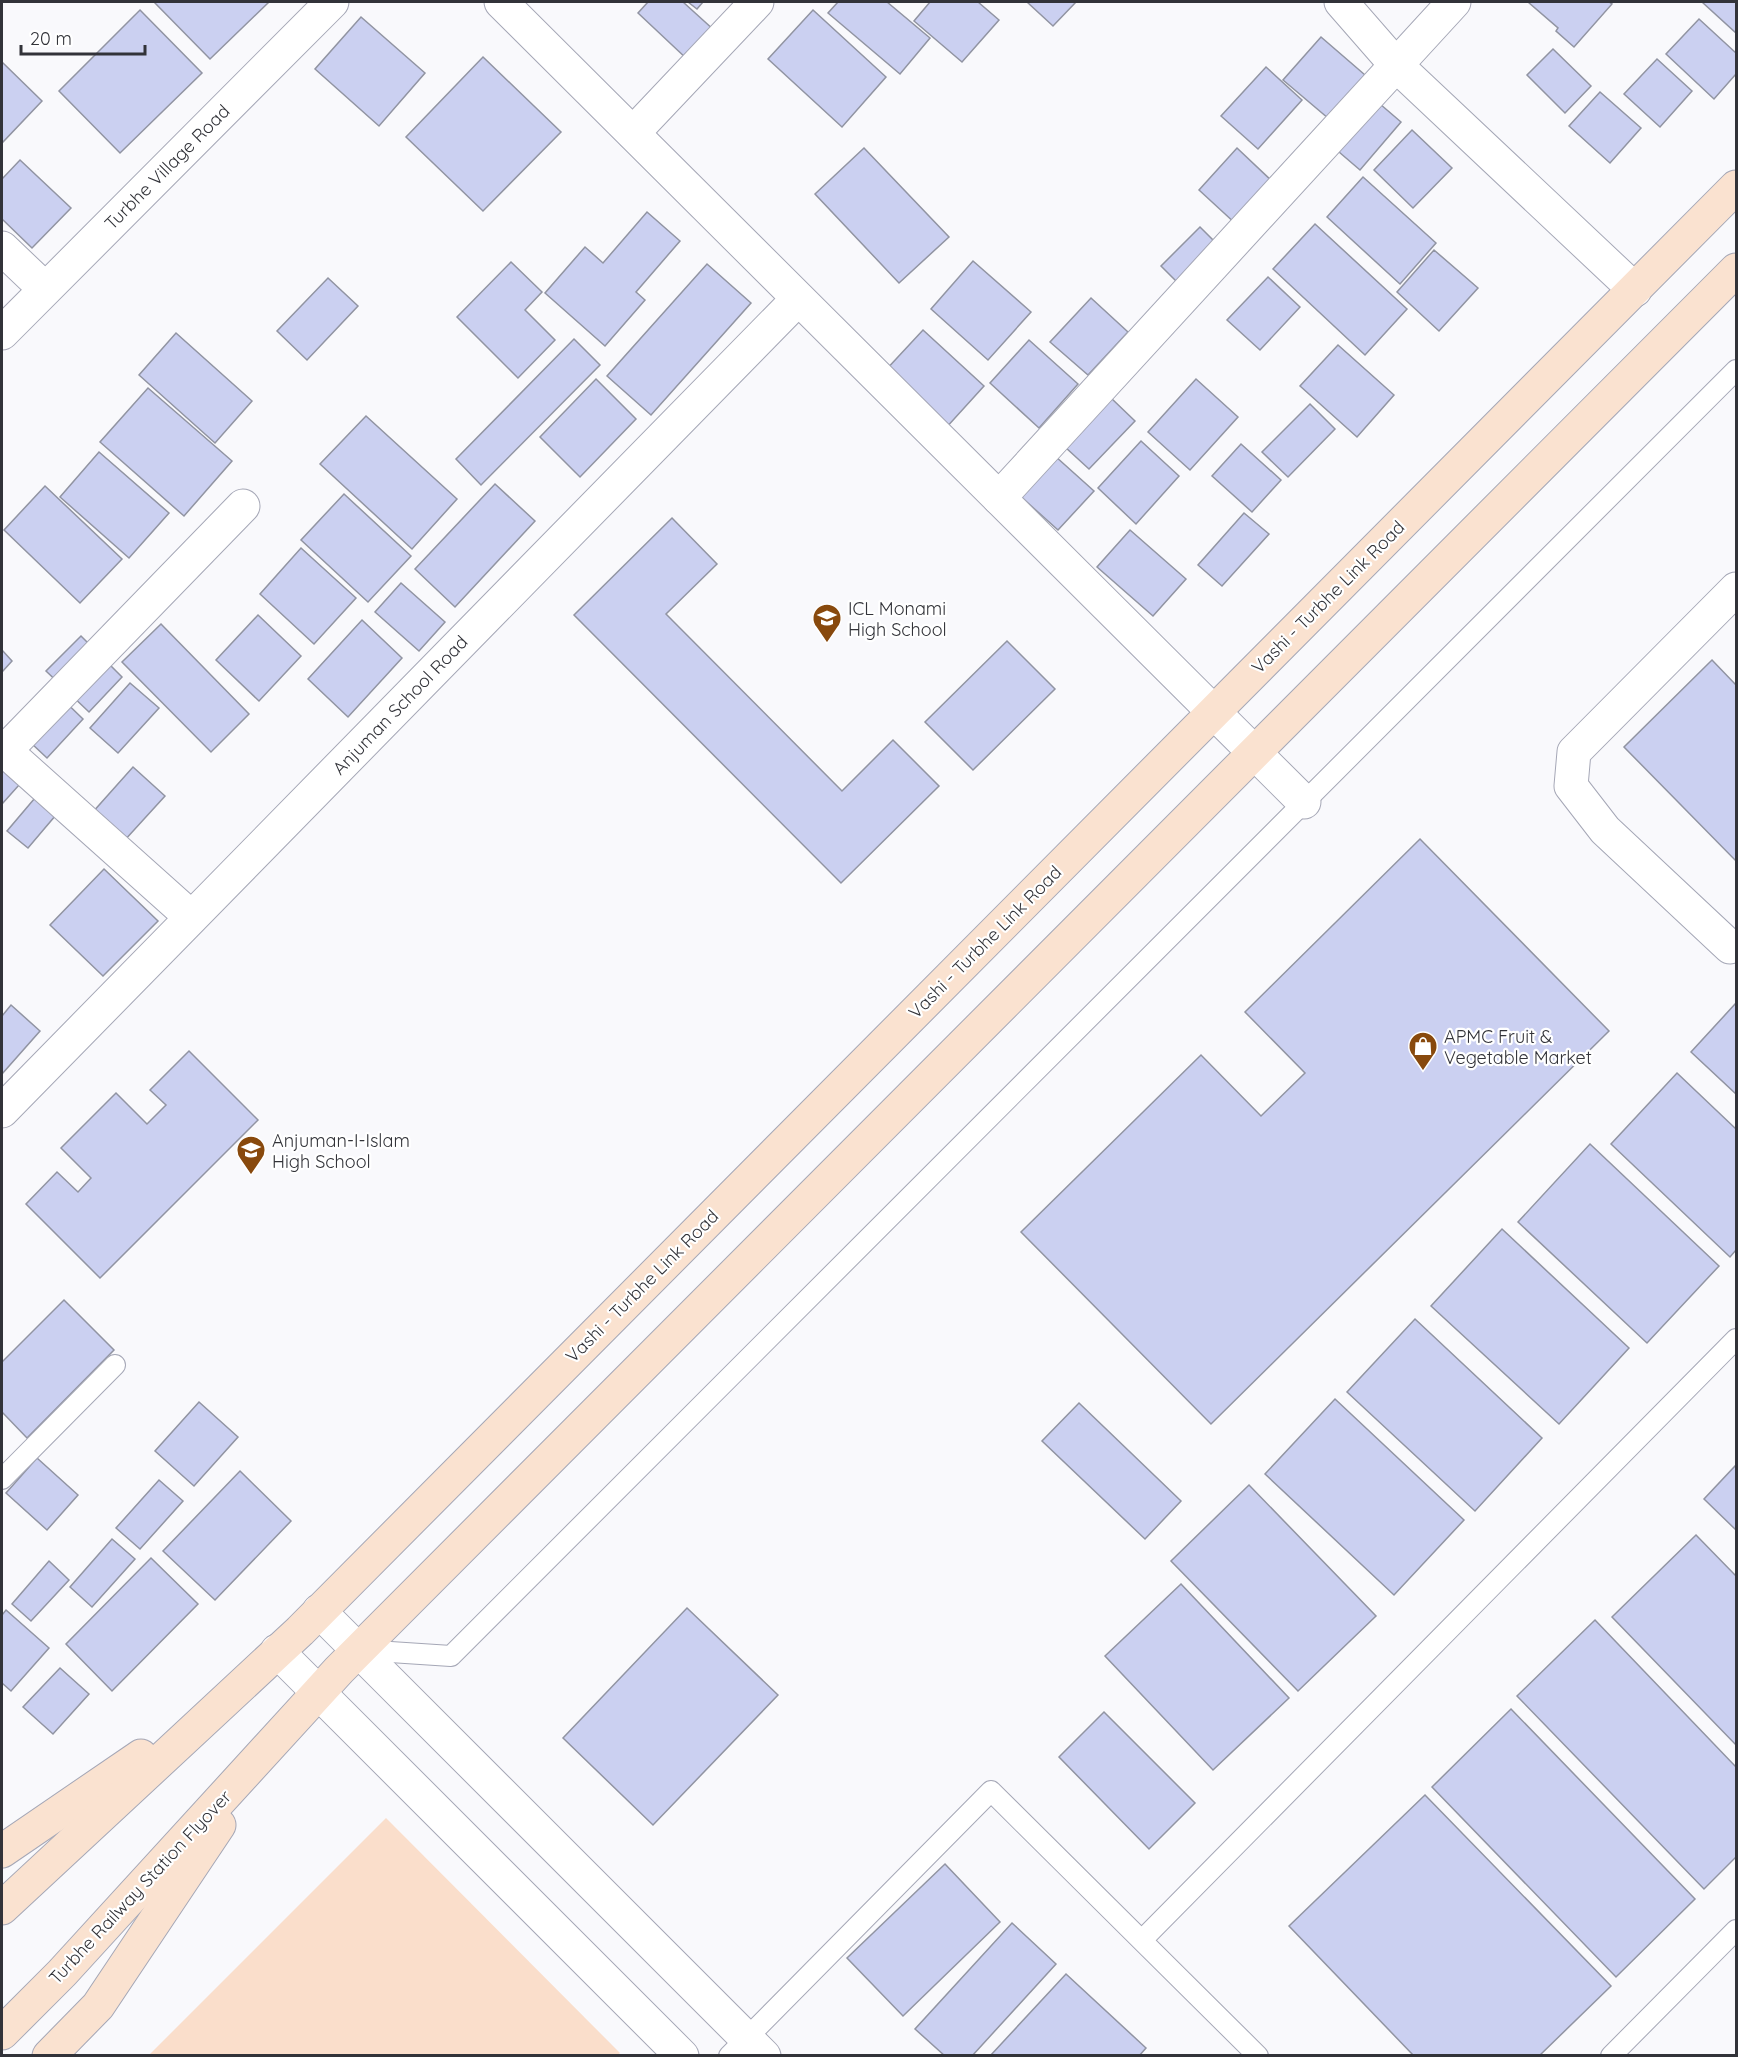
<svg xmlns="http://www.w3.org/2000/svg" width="1738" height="2057" font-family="Quicksand,sans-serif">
<rect width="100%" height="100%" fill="#f9f9fc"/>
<path fill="#fadecb" d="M386 1818 620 2053 617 2056 149 2055Z"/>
<g fill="#cbd0f1" stroke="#9194a2" stroke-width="1.5">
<path d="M156 2H269L210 59 155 3Z"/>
<path d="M648 2H683L715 31 688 60 638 13Z"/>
<path d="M688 2H703L697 9Z"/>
<path d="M838 2H887L930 38 900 74 828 13Z"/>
<path d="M930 2H978L999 20 962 62 914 21Z"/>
<path d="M1027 2H1076L1053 26Z"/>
<path d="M1528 2H1609L1612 4 1574 47 1556 31 1558 28Z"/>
<path d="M1702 2H1736V33Z"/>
<path d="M140 10 202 73 120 153 59 91Z"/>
<path d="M813 10 886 77 842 127 768 59Z"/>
<path d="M361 17 425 73 379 126 315 69Z"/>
<path d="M1699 19 1736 53V74L1714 99 1666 54Z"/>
<path d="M1321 37 1372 81 1335 124 1283 80Z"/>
<path d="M1553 49 1591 86 1565 113 1527 75Z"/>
<path d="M483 57 561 132 483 211 406 137Z"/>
<path d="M1657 59 1692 91 1660 127 1624 94Z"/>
<path d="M2 62 42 101 2 143Z"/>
<path d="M1266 67 1302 100 1258 149 1221 116Z"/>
<path d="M1600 92 1641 128 1610 163 1569 126Z"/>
<path d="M1373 98 1401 122 1360 170 1332 146Z"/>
<path d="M1412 130 1452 168 1413 208 1374 170Z"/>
<path d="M864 148 949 237 899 283 815 194Z"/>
<path d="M1237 148 1275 184 1237 225 1199 190Z"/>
<path d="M20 160 71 208 32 248 2 219V179Z"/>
<path d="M1363 177 1436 243 1400 284 1327 217Z"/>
<path d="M647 212 680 241 636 292 645 300 605 346 545 293 585 247 603 263Z"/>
<path d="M1315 224 1407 309 1365 355 1273 269Z"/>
<path d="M1200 227 1224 251 1185 290 1161 266Z"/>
<path d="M1434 250 1478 288 1439 331 1397 292Z"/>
<path d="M973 261 1031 312 988 360 931 309Z"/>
<path d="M511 262 542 292 525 310 555 340 518 378 457 317Z"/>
<path d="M707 264 751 303 651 415 607 376Z"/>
<path d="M1268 277 1300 307 1260 350 1227 320Z"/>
<path d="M328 278 358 306 307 360 277 331Z"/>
<path d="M1091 298 1128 332 1088 375 1050 342Z"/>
<path d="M923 330 984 386 945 429 884 372Z"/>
<path d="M176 333 252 401 215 443 139 375Z"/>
<path d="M574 339 600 365 481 485 456 459Z"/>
<path d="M1029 340 1078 384 1039 428 990 383Z"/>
<path d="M1338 345 1394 395 1357 437 1300 386Z"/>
<path d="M596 379 636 419 580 477 540 437Z"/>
<path d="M1196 379 1238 417 1190 470 1148 432Z"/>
<path d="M148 388 232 461 184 516 100 442Z"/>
<path d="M1111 398 1135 421 1089 469 1065 447Z"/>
<path d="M1310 404 1335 429 1288 477 1262 452Z"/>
<path d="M366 416 457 499 412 549 320 464Z"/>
<path d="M1141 441 1179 476 1136 524 1098 488Z"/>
<path d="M1241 444 1281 480 1252 512 1212 476Z"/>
<path d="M99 452 169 513 129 558 60 497Z"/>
<path d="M1055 456 1094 491 1058 530 1019 495Z"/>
<path d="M495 484 535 521 455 607 415 569Z"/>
<path d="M45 486 122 559 80 603 4 530Z"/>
<path d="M344 494 411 556 368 602 301 540Z"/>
<path d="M1244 513 1269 534 1222 586 1198 565Z"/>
<path d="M672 518 717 564 666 614 842 791 893 740 939 786 841 883 574 615Z"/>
<path d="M1130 530 1186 579 1153 616 1097 567Z"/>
<path d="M301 548 356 598 314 644 260 594Z"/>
<path d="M401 583 445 622 419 651 375 612Z"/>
<path d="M258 615 301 656 259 701 216 660Z"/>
<path d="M362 620 402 658 348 717 308 679Z"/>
<path d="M161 624 249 714 211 752 122 662Z"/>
<path d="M81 636 122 677 89 712 46 671Z"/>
<path d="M1007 641 1055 689 973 770 925 722Z"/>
<path d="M2 650 12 661 2 672Z"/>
<path d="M1712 660 1736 685V861L1624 747Z"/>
<path d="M130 683 159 708 118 753 90 728Z"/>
<path d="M51 688 83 719 47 758 15 728Z"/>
<path d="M2 759 28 775 2 804Z"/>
<path d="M133 767 165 796 124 841 92 813Z"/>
<path d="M40 792 61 809 28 848 7 831Z"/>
<path d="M1420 839 1609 1031 1211 1424 1021 1232 1201 1055 1261 1116 1305 1073 1245 1012Z"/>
<path d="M104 869 158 921 103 976 50 925Z"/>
<path d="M1736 1003V1094L1691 1052Z"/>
<path d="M11 1005 40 1031 2 1074V1016Z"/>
<path d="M189 1051 258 1120 100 1278 26 1204 57 1172 78 1192 91 1178 61 1148 116 1093 147 1124 166 1105 150 1090Z"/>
<path d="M1677 1073 1736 1129V1250L1730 1257 1611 1144Z"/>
<path d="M1590 1144 1719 1266 1647 1343 1518 1222Z"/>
<path d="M1502 1229 1629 1348 1559 1424 1431 1306Z"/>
<path d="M64 1300 114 1350 27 1438 2 1412V1362Z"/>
<path d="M1415 1319 1542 1438 1475 1511 1347 1392Z"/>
<path d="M1335 1399 1464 1520 1394 1595 1265 1474Z"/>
<path d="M199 1402 238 1437 194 1486 155 1451Z"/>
<path d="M1079 1403 1181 1501 1145 1539 1042 1441Z"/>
<path d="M37 1458 78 1495 47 1530 6 1493Z"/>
<path d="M1736 1465V1530L1704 1499Z"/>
<path d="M240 1471 291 1521 215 1600 163 1551Z"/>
<path d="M159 1480 183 1501 140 1549 116 1528Z"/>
<path d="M1249 1485 1376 1616 1298 1691 1171 1561Z"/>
<path d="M1696 1535 1736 1576V1745L1612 1617Z"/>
<path d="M112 1539 135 1559 92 1607 70 1587Z"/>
<path d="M151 1558 198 1604 112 1691 66 1644Z"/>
<path d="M49 1561 69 1580 31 1621 12 1604Z"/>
<path d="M1181 1584 1289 1698 1213 1770 1105 1656Z"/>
<path d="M687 1608 778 1695 653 1825 563 1738Z"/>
<path d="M6 1610 49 1648 11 1691 2 1683V1615Z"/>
<path d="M1595 1620 1736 1767V1857L1704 1889 1517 1696Z"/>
<path d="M60 1668 89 1694 53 1734 23 1707Z"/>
<path d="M1511 1709 1695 1899 1616 1977 1432 1787Z"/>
<path d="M1104 1712 1195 1803 1149 1849 1059 1757Z"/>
<path d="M1425 1795 1611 1986 1539 2056H1414L1289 1926Z"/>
<path d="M945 1864 1000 1922 903 2016 847 1958Z"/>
<path d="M1012 1923 1056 1964 972 2056H945L915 2029Z"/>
<path d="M1066 1974 1146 2048 1139 2056H990Z"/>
</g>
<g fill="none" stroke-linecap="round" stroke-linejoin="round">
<g stroke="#a5a7b6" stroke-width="22">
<g id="service">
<path d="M2 1479 115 1365"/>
<path d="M360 1650 451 1656 1736 370"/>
<path d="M1142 1940 1736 1339"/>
<path d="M729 2056 991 1791 1258 2056"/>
<path d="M1611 2056 1736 1930"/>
</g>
</g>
<g stroke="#a5a7b6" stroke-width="35">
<g id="minor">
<path d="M501 2 1304 802"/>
<path d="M1341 2 1396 65 1635 290"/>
<path d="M633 133 757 2"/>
<path d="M2 248 45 289"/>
<path d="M2 333 332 2"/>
<path d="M999 498 1454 2"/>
<path d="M2 748 191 917"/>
<path d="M2 754 243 506"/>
<path d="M1730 947 1605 830 1571 786 1574 752 1736 589"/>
<path d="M2 1111 798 299"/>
</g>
</g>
<g stroke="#a5a7b6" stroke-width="35">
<g id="tertiary">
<path d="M319 1611 764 2056"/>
<path d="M277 1651 682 2056"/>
</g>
</g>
<g stroke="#a5a7b6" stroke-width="35">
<g id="secondary">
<path d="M2 1851 141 1756"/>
<path d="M2 1908 300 1631 1736 187"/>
<path d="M2 2033 62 1973 339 1670 1736 270"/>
<path d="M49 2056 98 2006 219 1825"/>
</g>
</g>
<use href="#service" stroke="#fff" stroke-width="20"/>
<use href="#minor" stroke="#fff" stroke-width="33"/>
<use href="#tertiary" stroke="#fff" stroke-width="33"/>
<use href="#secondary" stroke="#fae2d0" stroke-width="33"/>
</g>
<defs>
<g id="school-pin" transform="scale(1.5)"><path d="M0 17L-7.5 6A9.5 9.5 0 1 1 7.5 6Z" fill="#88490d" stroke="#fff"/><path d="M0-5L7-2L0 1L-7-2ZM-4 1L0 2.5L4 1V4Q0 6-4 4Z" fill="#fff"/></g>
<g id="shop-pin" transform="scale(1.5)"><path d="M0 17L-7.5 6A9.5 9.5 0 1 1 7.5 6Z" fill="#88490d" stroke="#fff"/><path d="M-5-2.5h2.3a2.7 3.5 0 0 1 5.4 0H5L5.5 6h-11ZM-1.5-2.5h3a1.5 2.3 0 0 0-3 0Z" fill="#fff"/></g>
</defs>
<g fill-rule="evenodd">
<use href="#school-pin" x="827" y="618"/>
<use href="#shop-pin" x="1423" y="1046"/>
<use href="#school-pin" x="251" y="1150"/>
</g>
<g text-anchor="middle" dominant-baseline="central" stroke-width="4.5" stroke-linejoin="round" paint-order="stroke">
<g font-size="18" fill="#323339" stroke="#fff">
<text transform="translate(167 167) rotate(-45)">Turbhe Village Road</text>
<text transform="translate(1328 597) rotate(-45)">Vashi - Turbhe Link Road</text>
<text transform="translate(400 705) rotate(-46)">Anjuman School Road</text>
<text transform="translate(985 942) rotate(-45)">Vashi - Turbhe Link Road</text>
<text transform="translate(642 1286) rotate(-45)">Vashi - Turbhe Link Road</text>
<text transform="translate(140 1887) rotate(-47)">Turbhe Railway Station Flyover</text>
</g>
<g font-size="18" fill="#323339" stroke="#fff" text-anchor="start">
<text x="848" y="608">ICL Monami<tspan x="848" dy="21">High School</tspan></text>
<text x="1444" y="1036">APMC Fruit &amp;<tspan x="1444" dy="21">Vegetable Market</tspan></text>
<text x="272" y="1140">Anjuman-I-Islam<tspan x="272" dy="21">High School</tspan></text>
</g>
</g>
<rect width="1738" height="2057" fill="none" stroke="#323339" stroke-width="6"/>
<path d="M21 45v9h124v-9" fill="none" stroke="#323339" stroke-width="3"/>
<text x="30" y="45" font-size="18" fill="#323339" stroke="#ffffff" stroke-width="4.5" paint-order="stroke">20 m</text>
</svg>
